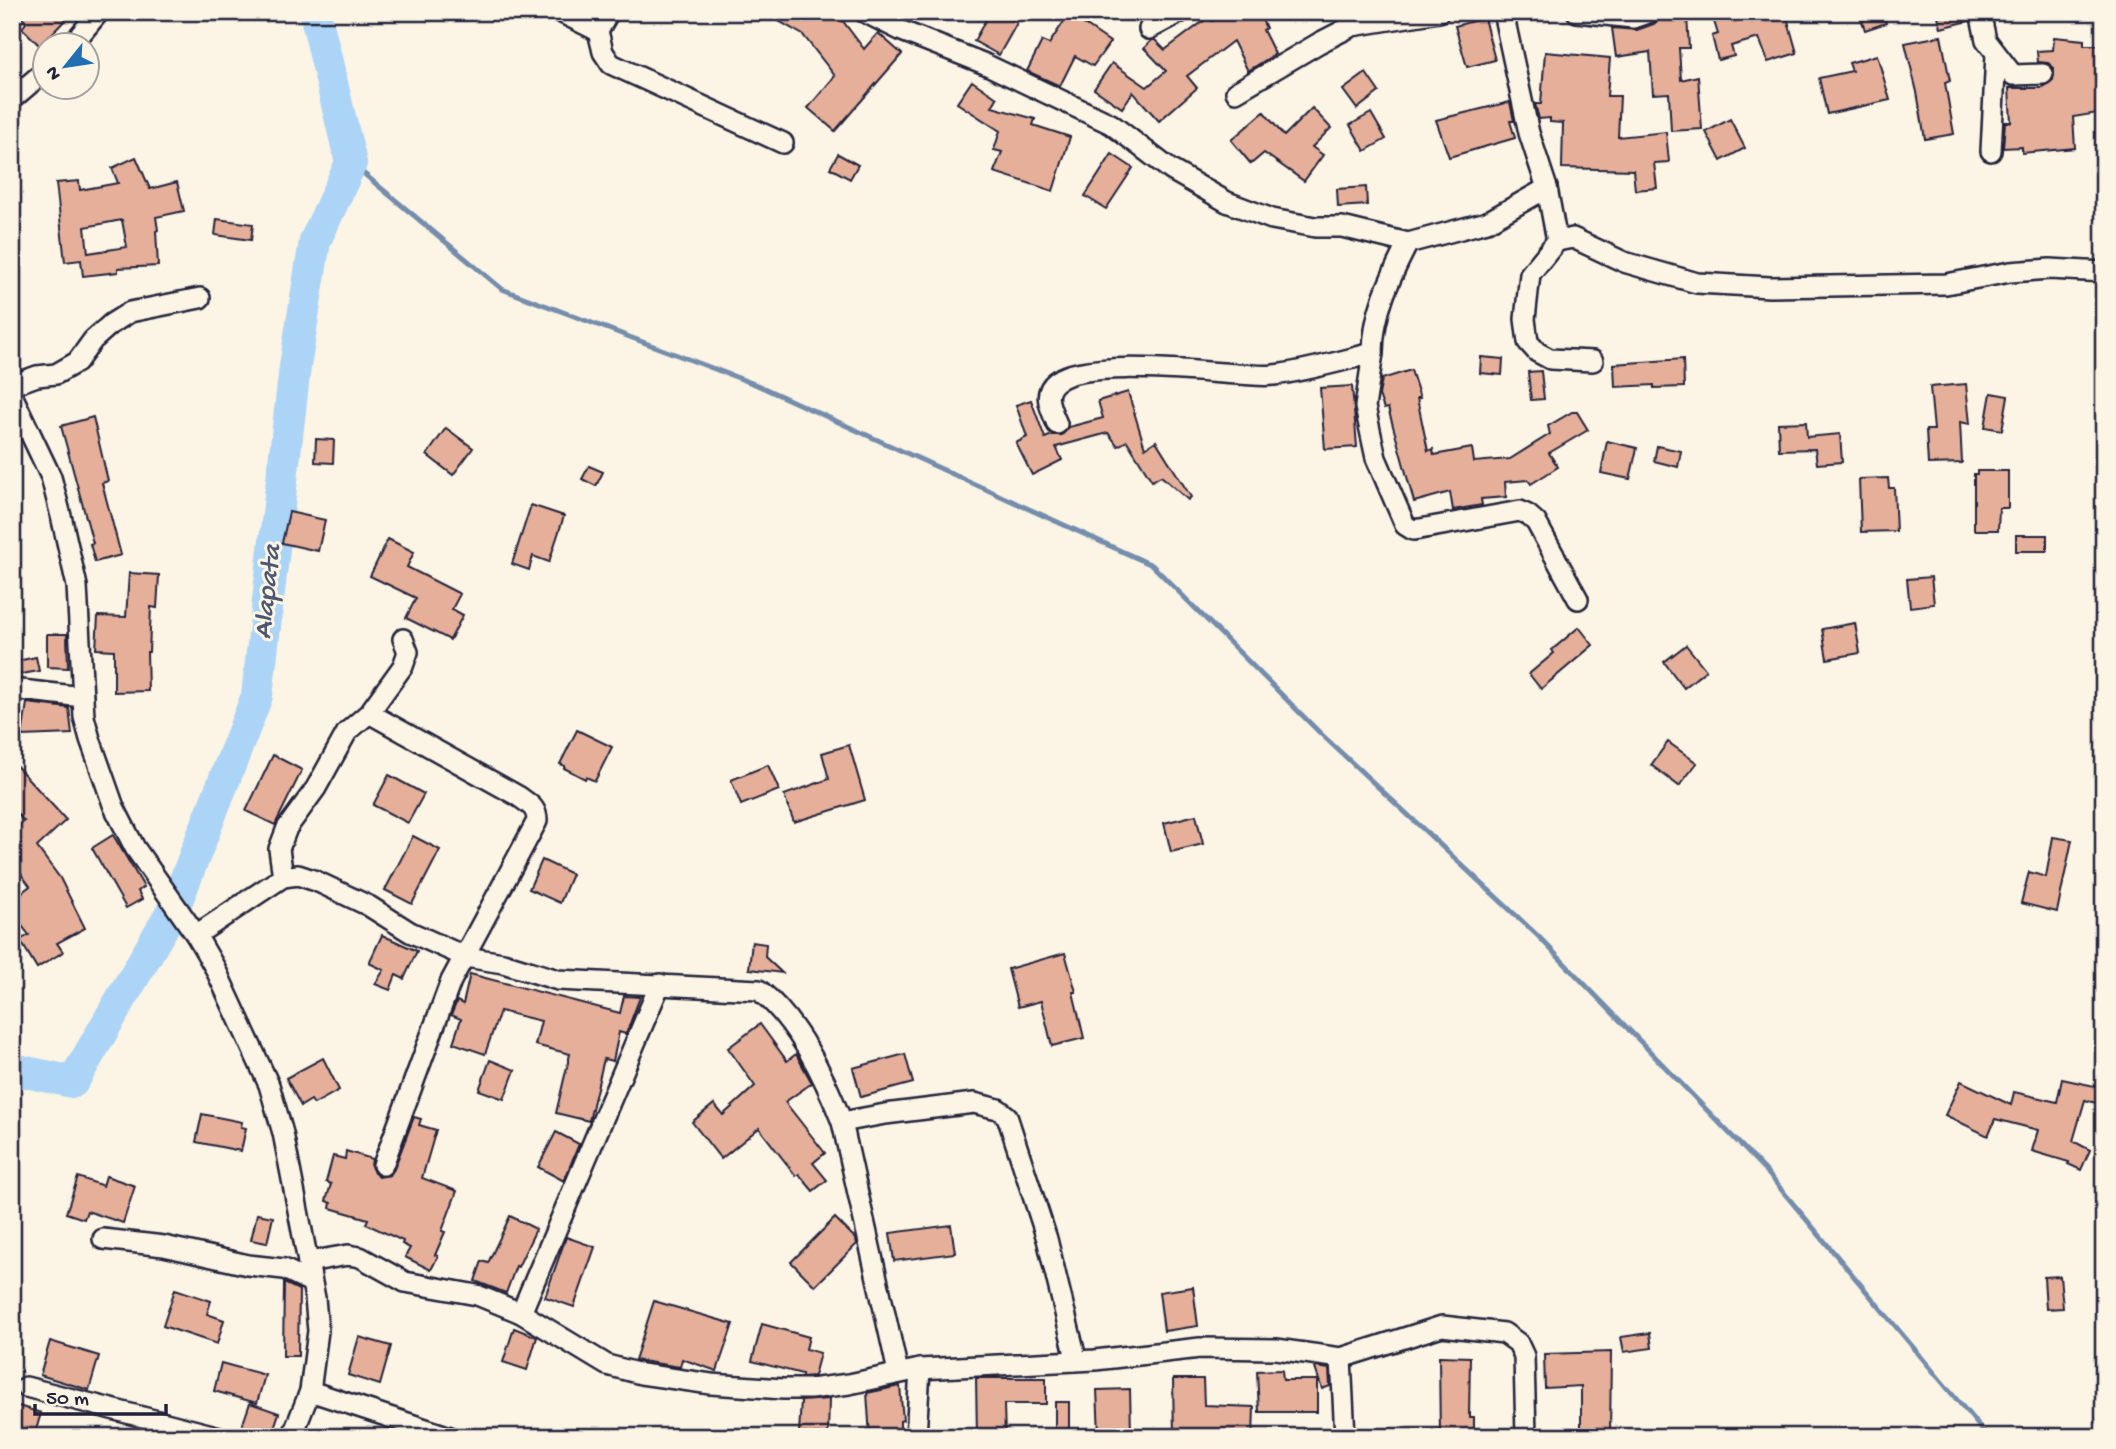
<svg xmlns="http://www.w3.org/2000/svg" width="2116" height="1449" font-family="'Gochi Hand',sans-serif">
<rect width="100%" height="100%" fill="#fcf5e5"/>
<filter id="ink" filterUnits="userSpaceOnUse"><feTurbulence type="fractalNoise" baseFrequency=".0143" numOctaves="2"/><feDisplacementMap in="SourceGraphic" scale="14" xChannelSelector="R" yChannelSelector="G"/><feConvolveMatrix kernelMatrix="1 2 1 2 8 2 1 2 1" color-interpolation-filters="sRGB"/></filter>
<g filter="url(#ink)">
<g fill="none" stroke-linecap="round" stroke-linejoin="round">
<path stroke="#758dac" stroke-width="5" d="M351 163 502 289 757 385 1152 565 1320 733 1538 936 1765 1170 1988 1437"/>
<path stroke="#acd4f7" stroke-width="32" d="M12 1069 73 1082 175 906 257 696 295 367 315 241 351 163 315 12"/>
</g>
<g fill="#e5af9a" stroke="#22223b" stroke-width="2" fill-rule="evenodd">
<path d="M18 12H73L40 46 22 28 26 23Z"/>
<path d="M763 12H836L864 49 878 33 902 54 835 131 808 108 835 76 803 35Z"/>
<path d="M990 12H998L1017 23 999 55 974 41Z"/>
<path d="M1228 12H1258L1266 28 1263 30 1275 54 1248 71 1233 41 1187 76 1197 88 1159 121 1133 92 1122 108 1094 89 1112 63 1147 87 1166 71 1144 48 1152 40H1155L1165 50 1209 17 1212 21Z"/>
<path d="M1711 12H1774L1775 17 1786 14 1797 53 1768 62 1759 38 1731 46 1734 56 1718 60 1712 36 1718 34Z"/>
<path d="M1859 12H1883L1886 23 1865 30Z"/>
<path d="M1937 12H1968L1969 21 1941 28Z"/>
<path d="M1069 14 1110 42 1093 66 1075 56 1060 86 1027 71 1042 41 1049 44Z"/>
<path d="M1687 16 1689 48H1679L1681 80 1698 76 1702 129 1671 131 1669 93 1653 94 1650 52 1616 57 1612 28 1637 30 1654 24 1660 18Z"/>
<path d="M1484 18 1495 60 1467 67 1455 26Z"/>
<path d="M1941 36 1950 81 1945 83 1954 134 1925 139 1917 92 1905 43Z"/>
<path d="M2054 37 2084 40V45H2100L2099 54 2104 53V112L2073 117 2075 148 2022 153V147L2003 148 2005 122H2011L2009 88H2041L2053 80 2054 68 2048 63 2038 62 2037 51 2053 50Z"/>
<path d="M1545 52 1610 58 1607 96H1620L1618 137 1666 132 1669 162 1654 163 1657 188 1635 190 1633 170 1562 168 1563 123 1550 122V118L1539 119 1535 104H1541Z"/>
<path d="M1877 55 1890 100 1827 114 1819 78 1852 71 1849 63Z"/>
<path d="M1366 73 1379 92 1357 109 1343 90Z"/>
<path d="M972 81 997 98 992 107 1035 119 1033 125 1070 137 1053 191 994 172 1002 152 994 150 1000 131 957 103Z"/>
<path d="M1510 102 1514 121H1510L1515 138 1449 157 1436 120Z"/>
<path d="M1312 108 1331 128 1312 147 1323 155 1304 181 1264 153 1251 164 1231 140 1264 112 1284 136Z"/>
<path d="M1371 113 1386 139 1365 151 1350 125Z"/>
<path d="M1730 119 1745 148 1721 161 1706 132Z"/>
<path d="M838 154 858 165 850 179 830 168Z"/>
<path d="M1112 154 1133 168 1106 209 1085 196Z"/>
<path d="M136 157 150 189 177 182 184 211 156 217 158 230 156 231 158 266 118 268V272L83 276 81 260 65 262 56 183 79 181 80 190 118 183 112 168ZM122 220 127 247 88 253 85 227Z"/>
<path d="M1366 187 1367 205 1338 207 1337 189Z"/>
<path d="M217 219 253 224 251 240 215 235Z"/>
<path d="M1481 357 1503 359 1502 375 1480 373Z"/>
<path d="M1683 359 1684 387 1654 388V385L1615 387 1614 364Z"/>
<path d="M1411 370 1420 398H1417L1428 451 1433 449 1434 455 1472 448 1474 462 1510 459 1550 434 1548 426 1572 412H1577L1588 430 1549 453 1558 467 1531 484 1528 480 1505 482 1506 497 1481 499 1482 505 1453 510 1450 492 1414 502 1388 408 1384 409 1379 395 1382 379Z"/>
<path d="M1541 371 1544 399 1531 400 1528 372Z"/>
<path d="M1966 384 1970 424 1960 422 1962 463 1928 464 1926 430H1934L1930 387Z"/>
<path d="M1352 386 1357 447 1325 449 1320 388Z"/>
<path d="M1128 392 1145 448 1156 441 1191 497 1188 500 1161 476 1152 481 1127 441 1118 446 1108 433 1056 447 1062 460 1032 475 1016 443 1027 437 1016 405 1031 400 1045 438 1052 435H1062L1069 427 1103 418 1098 401Z"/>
<path d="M1991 393 2008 396 2002 430 1985 427Z"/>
<path d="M93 417 108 481 102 483 121 555 95 562 90 544 93 543 61 426Z"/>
<path d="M1806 422 1807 437 1840 434 1842 462 1817 464 1815 449 1779 450 1778 423Z"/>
<path d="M446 428 473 448 453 475 427 455Z"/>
<path d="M316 439 334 440 333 463 315 462Z"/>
<path d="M1607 441 1637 448 1630 479 1601 473Z"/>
<path d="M1657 446 1681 451 1678 467 1654 461Z"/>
<path d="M589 466 603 472 596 486 582 479Z"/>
<path d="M1977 471H2008V508H1999L1998 530H1974V474H1977Z"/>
<path d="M1888 478 1889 488H1894L1896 531 1861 532 1859 479Z"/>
<path d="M531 505 564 516 549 562 533 556 529 570 512 564Z"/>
<path d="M289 512 325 520 318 551 282 543Z"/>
<rect x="2016" y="535" width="31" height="16"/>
<path d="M388 539 414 552 407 567 460 594 452 609 463 615 450 640 406 618 416 598 370 576Z"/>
<path d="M129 573 159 575 157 608 151 607 149 652H147L148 691 114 692V650L96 649 98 616 126 617Z"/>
<path d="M1931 577 1934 604 1910 607 1907 579Z"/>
<path d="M1855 623 1860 653 1827 659 1822 629Z"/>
<path d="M1579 627 1593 645 1541 689 1529 674 1554 653 1552 650Z"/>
<path d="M47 634H67L68 668 47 667Z"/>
<path d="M1686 645 1706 670 1684 688 1664 662Z"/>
<path d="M36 657 39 671 16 675 13 662Z"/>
<path d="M27 703 69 708 72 734 22 736Z"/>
<path d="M577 730 612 747 595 781 586 777 585 779 564 768 565 766 560 764Z"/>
<path d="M1668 742 1697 763 1679 786 1651 765Z"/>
<path d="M849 745 865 800 794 822 784 795 829 779 822 753Z"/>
<path d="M273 755 302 770 275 825 246 811Z"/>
<path d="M12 761 66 820 37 847 60 878 85 928 57 943 63 952 37 968 20 940 29 935 12 913V900L30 886 12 862V829L24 821 12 808Z"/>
<path d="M768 765 779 790 741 805 731 780Z"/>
<path d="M389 775 424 794 408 823 373 805Z"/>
<path d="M1196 815 1203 844 1171 852 1164 823Z"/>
<path d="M113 835 144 887 138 891 142 899 126 908 92 848Z"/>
<path d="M413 836 440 850 412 904 385 890Z"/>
<path d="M2053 837 2072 840 2057 912 2021 903 2029 872 2046 877Z"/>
<path d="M542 860 572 874 560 903 529 889Z"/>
<path d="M382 935 417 951 404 979 396 975 390 990 375 984 384 970 369 963Z"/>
<path d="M752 942 766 944 765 957 782 973 749 969Z"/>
<path d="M1065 953 1076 992H1073L1084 1038 1052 1046 1041 1001 1018 1007 1008 969Z"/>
<path d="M470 974 620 1013 624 996 640 997 626 1034 619 1032 613 1061 604 1059 589 1121 556 1113 570 1054 535 1045 541 1021 500 1011 485 1054 453 1043 461 1019 451 1015 457 1001 463 1004Z"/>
<path d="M760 1024 787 1061 796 1054 812 1083 785 1102 825 1153 813 1163 827 1180 813 1191 799 1174 796 1176 759 1128 721 1159 692 1122 714 1104 723 1115 755 1086 728 1048Z"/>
<path d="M905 1054 913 1083 861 1097 853 1068Z"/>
<path d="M323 1058 339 1090 314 1104 311 1100 301 1106 286 1078Z"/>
<path d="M490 1060 515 1070 504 1099 479 1090Z"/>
<path d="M2062 1079 2104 1088V1105L2085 1100 2073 1141 2090 1150 2081 1170 2068 1164 2069 1162 2032 1151 2038 1130 1995 1119 1988 1136 1945 1115 1961 1081 2011 1105 2014 1092 2057 1102Z"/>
<path d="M202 1114 242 1122 241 1127 246 1128 241 1151 196 1142Z"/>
<path d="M414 1117 421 1119 419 1125 436 1130 422 1178 457 1191 442 1231 445 1232 435 1255 438 1256 431 1270 405 1257 410 1248 402 1244 403 1241 366 1224 368 1219 330 1208 331 1203 326 1201 331 1184 326 1182 333 1156 345 1159 346 1151 372 1159 371 1166 374 1173 379 1177 390 1175 394 1169Z"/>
<path d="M556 1132 579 1144 564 1181 538 1167Z"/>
<path d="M106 1176 135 1186 123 1223 87 1211 84 1219 66 1213 78 1177 103 1186Z"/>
<path d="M257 1214 273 1217 267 1243 251 1240Z"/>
<path d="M510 1216 536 1229 518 1267 516 1266 506 1293 475 1281 482 1261 488 1263Z"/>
<path d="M835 1218 856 1239 857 1244 815 1286 791 1262Z"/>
<path d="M951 1225 955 1253 894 1261 890 1233Z"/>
<path d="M566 1237 595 1247 574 1307 545 1297Z"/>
<path d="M2060 1276 2063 1308 2046 1309 2044 1277Z"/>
<path d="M284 1283 299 1290 298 1356H283Z"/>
<path d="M1193 1287 1198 1326 1164 1331 1159 1292Z"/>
<path d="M175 1289 211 1301 207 1314 224 1320 217 1344 163 1326Z"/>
<path d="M654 1301 733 1324 717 1371 682 1359 680 1367 635 1360Z"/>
<path d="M762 1324 809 1337 806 1349 820 1353 814 1376 802 1377V1374L752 1361Z"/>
<path d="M514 1328 537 1337 527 1370 503 1362Z"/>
<path d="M1650 1333 1652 1348 1624 1352 1621 1337Z"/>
<path d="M359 1337 391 1346 380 1385 348 1375Z"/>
<path d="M50 1341 99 1356 89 1390 40 1375Z"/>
<path d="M1611 1352 1610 1437H1581V1386L1545 1388 1544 1354Z"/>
<path d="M1439 1356 1470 1357 1469 1417H1474V1437H1440Z"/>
<path d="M221 1363 265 1375 257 1403 214 1391Z"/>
<path d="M1317 1367 1329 1369 1330 1386 1322 1389 1315 1368Z"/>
<path d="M1282 1370 1283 1380H1317V1412H1259L1257 1371Z"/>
<path d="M976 1378H1046V1404H1004L1005 1437H977Z"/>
<path d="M1173 1379H1203L1204 1405 1254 1407 1253 1437H1174Z"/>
<path d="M900 1386 903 1420 900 1421V1437H870L867 1393Z"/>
<path d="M1130 1389 1131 1433 1099 1434 1097 1390Z"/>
<path d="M829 1399 828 1435 799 1433 801 1401Z"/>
<rect x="1055" y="1402" width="14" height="28"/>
<path d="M250 1403 279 1413 271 1437H255L240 1432Z"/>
<path d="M12 1404 41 1413 34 1437H12Z"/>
</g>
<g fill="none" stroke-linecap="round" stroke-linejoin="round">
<g stroke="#22223b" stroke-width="24">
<g id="minor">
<path d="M560 12 598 31"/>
<path d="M609 12 598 31 603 52 611 64 783 143"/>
<path d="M864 12 902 31 985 64 1111 124 1171 170 1227 202 1272 219 1315 227H1342L1408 243 1487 222 1547 188"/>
<path d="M1503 12 1529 133 1547 188 1557 241 1573 238 1624 262 1697 283 1770 287 1946 284 2010 272 2050 269 2104 272"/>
<path d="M1577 12 1633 18 1650 12"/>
<path d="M1980 12 1986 40 2013 75 2043 74"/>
<path d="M1149 29 1181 12"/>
<path d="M71 46 99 12"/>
<path d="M1236 92 1319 43 1352 26 1439 12"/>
<path d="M12 99 46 70"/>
<path d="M1991 151 1996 54"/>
<path d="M1557 241 1530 274 1525 319 1528 342 1537 352 1550 359 1593 361"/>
<path d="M1373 353 1365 407 1376 458 1405 525 1413 530 1420 529 1520 511 1528 515 1536 522 1578 599"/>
<path d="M12 385 37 376 56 374 77 362 93 340 111 324 130 312 200 298"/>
<path d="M12 395 51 477 62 520 77 586 84 717 90 739 114 807 135 848 196 935 215 968 269 1085 283 1133 315 1298 318 1331 310 1391 292 1437"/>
<path d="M1057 424C1051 409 1041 393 1057 381 1084 359 1200 372 1237 374 1249 374 1262 377 1274 375 1307 371 1340 361 1373 353 1373 313 1390 278 1408 243"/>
<path d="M12 689 83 697"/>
<path d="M369 713 518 796C529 804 537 807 537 821L451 981 383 1165"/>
<path d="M283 877 279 849 287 828 316 788 347 732 369 713 403 666 408 652 403 639"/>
<path d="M196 935 283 877 298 875 316 881 369 906 410 932 466 957 503 963 558 980 759 990C798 1021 824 1076 842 1122L885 1114 974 1103 998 1109 1007 1116 1047 1239 1074 1350V1361"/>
<path d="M842 1122 898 1372"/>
<path d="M103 1239 164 1246 248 1265 284 1269 311 1282"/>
<path d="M308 1262 348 1255 360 1257 405 1282 477 1295 521 1313 607 1365 641 1374 711 1384 783 1389H810L849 1384 920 1369 1095 1360 1200 1348 1276 1349 1341 1358 1442 1326 1504 1333 1518 1343 1524 1356 1526 1437"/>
<path d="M521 1313 660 984"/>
<path d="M1341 1358 1345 1437"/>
<path d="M26 1387 220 1437"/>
<path d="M310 1391 450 1437"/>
<path d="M916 1437 920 1369"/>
</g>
</g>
<use href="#minor" stroke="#fcf5e5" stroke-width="19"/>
</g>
</g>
<g text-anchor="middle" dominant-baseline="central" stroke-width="6" stroke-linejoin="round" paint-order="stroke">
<g font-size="28" font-style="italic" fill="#4b5773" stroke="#fcf5e5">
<text transform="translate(269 592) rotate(-84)">Alapata</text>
</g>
</g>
<rect width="2116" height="1449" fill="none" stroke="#fcf5e5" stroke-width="42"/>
<rect x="21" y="21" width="2074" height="1407" fill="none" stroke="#22223b" stroke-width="2.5" filter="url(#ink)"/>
<g transform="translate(66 66) rotate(240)"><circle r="33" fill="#fcf5e5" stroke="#a5a1a1" stroke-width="2"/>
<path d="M0-5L12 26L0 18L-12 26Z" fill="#1f6fb2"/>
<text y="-10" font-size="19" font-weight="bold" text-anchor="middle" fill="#22223b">N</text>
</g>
<path d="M35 1404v10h131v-10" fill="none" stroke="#22223b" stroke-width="3.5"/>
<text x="46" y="1404" font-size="21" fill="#22223b" stroke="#fcf5e5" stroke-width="5" paint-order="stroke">50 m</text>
</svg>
